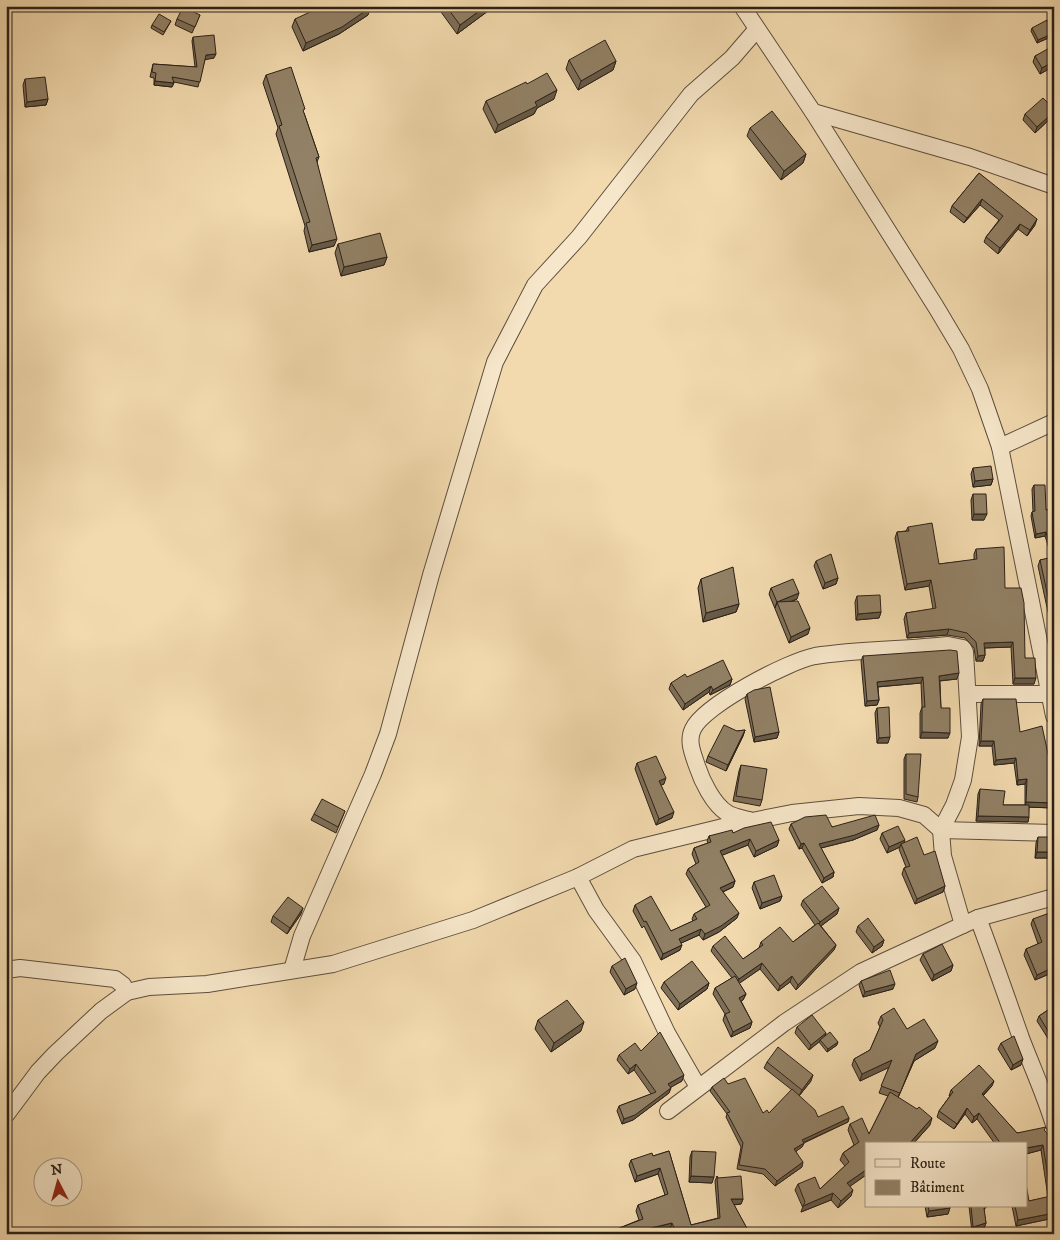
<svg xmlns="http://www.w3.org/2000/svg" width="1060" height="1240" font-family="'IM FELL DW Pica',serif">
<rect width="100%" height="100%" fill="#f2daae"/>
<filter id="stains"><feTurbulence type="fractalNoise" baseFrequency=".004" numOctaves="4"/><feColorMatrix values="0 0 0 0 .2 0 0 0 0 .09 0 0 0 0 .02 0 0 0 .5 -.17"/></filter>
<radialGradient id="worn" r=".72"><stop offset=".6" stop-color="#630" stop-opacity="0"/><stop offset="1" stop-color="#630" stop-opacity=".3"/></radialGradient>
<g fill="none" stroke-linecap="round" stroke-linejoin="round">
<g stroke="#5d4e3e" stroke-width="18">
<g id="minor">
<path d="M742 6 813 112 936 307 961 349 980 389 1000 447 1054 716"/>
<path d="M813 112 970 157 1054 186"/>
<path d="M1000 447 1054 422"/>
<path d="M968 694H1050"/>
<path d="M749 820C742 818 733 817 727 813 713 804 702 781 697 766 693 754 687 741 693 729 704 705 789 661 815 656 859 649 904 650 948 645L963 648 965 652 970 737 963 780 954 805 941 830 943 856 963 925"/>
<path d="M578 877 596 910 633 961 667 1033 698 1087"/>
<path d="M978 918C993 958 1007 998 1021 1038 1032 1067 1045 1095 1054 1125"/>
<path d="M6 970 20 968 115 979 123 985 127 992"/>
<path d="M292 970 302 936 373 774 388 734 431 575 495 362 535 285 579 237 691 94 732 58 757 29"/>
<path d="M668 1111 784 1023 861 972 978 918 1054 897"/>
<path d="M6 1115 38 1072 55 1054 101 1011 127 992 149 987 207 984 333 964 473 920 578 877 633 849 727 826 792 813 859 806 899 808 924 815 941 830 1054 833"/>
</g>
</g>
<use href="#minor" stroke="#f7e7ca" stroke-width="16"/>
</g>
<g fill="#7e6f58" stroke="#2b2018">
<path d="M444 6H490L488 11 457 34 441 12Z"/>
<path d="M200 15 192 33 175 25 177 19Z"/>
<path d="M368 15 339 34 303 51 292 27 295 19Z"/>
<path d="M171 21 163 35 151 28 152 25Z"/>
<path d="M1032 28 1054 33 1053 36 1037 43 1031 31Z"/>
<path d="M193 37 214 58 205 59 198 87 174 82 172 87 154 85V78L150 77 153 64 195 67 192 41Z"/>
<path d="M1054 48V66L1040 74 1033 62 1035 56Z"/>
<path d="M569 60 616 61 613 70 578 90 566 69Z"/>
<path d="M266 75 304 113 319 157 317 162 334 246 309 252 304 231 305 226 276 134 278 128 263 83Z"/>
<path d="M25 79 48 99 46 105 25 107 23 85Z"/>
<path d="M527 84 554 99 537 108 534 114 495 133 483 109 486 101Z"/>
<path d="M1054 109 1053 116 1035 133 1023 120 1025 114Z"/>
<path d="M750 128 806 154 803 163 781 180 747 136Z"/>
<path d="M979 173 1035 225 1027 236 1018 229 998 254 984 242 986 237 999 220 980 205 964 223 950 212 952 206Z"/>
<path d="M338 244 387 257 384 265 341 276 335 253Z"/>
<path d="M973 468 993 479 991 485 973 487 971 474Z"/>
<path d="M1034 485 1046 510 1054 509V626L1048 612 1038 566 1040 560 1052 558 1045 536 1035 538 1031 516 1032 512H1033L1032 489Z"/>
<path d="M973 494 984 520H972L971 500Z"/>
<path d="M908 527 939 564 974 560V554L976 549 1005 588 1025 658 1034 684H1013L1011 647 985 648V655L983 661H976L974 648 965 638 947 635 907 638 904 619 906 613 933 609 929 586 905 590 895 538 897 532 906 531Z"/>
<path d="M816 561 838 578 836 584 823 589 814 566Z"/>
<path d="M701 579 739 604 736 612 703 622 698 588Z"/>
<path d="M771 588 797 599 793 601 808 634 789 643 769 594Z"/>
<path d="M857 596 881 612 879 618 856 620 855 602Z"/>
<path d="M863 656 957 679 940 681 941 708 948 738H920V713L922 707 921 683 878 687 879 700 877 705 865 706 861 661Z"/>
<path d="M687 677 732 679 730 685 710 695 709 692 683 710 669 689 671 683Z"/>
<path d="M747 694 779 732 777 738 754 742 745 699Z"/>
<path d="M983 699 1020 732 1053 808 1029 807 1028 822 976 821 978 794 980 789 1003 805H1025V784L1017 785 1014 763 994 765 992 746H979L981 704Z"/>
<path d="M877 708 888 743H877L875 713Z"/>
<path d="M745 730 743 736 726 771 706 762 708 756 737 731Z"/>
<path d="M906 754 918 797 917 802 904 799V759Z"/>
<path d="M637 763 664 784 661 785 672 818 656 825 635 769Z"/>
<path d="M741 765 762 800 760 806 733 801 739 771Z"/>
<path d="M345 811 336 833 311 820 314 814Z"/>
<path d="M791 824 832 827 879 825 877 830 853 840 821 848 834 872 833 877 822 883 802 848 799 849 789 829Z"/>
<path d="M733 833 779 840 777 846 754 857 748 845 722 855 735 881 733 887 723 892 737 918 719 932 703 940 699 935 681 943 680 950 661 960 644 926 642 928 633 911 635 905 671 931 693 921 692 919 694 914 706 907 686 874 688 869 696 864 692 854 694 848 708 843 707 841 709 836Z"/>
<path d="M882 833 904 843 924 855 945 886 943 892 915 904 902 874 904 868 906 867 899 849 900 847 887 853 880 839Z"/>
<path d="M1038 837 1052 852 1050 858H1035L1036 843Z"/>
<path d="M754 882 782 896 780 901 760 909 752 888Z"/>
<path d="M803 900 839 908 837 914 821 926 836 945 834 950 796 990 790 982 778 991 760 969 739 983 746 994 743 1000 741 1001 752 1022 750 1028 731 1037 723 1020 725 1014 713 994 715 988 732 978 711 951 713 946 743 959 759 948 761 942H793L815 925 801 905Z"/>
<path d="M301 914 287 934 271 922 273 916Z"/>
<path d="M1054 916V972L1035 980 1024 955 1026 949 1038 944 1031 924 1033 919Z"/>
<path d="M858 926 884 940 882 946 872 953 856 932Z"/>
<path d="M923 954 953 965 951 971 932 981 920 960Z"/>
<path d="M612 966 635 989 624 995 610 972Z"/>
<path d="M861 981 893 989 863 997 859 985Z"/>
<path d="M664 982 709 983 707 989 678 1010 661 988Z"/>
<path d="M1054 984V998L1048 994 1050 990Z"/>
<path d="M1054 1006V1048L1037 1021 1039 1016Z"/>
<path d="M881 1016 907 1029 935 1048 914 1061 898 1097 930 1125 913 1144H866V1175L850 1186 851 1196 838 1208 831 1200 801 1212 803 1208 795 1190 798 1184 820 1189 845 1166 840 1160 843 1153 854 1145 848 1130 850 1124 869 1134 888 1096 879 1093 889 1067 860 1081 852 1065 854 1059 870 1050 880 1027 878 1023Z"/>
<path d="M538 1020 581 1031 551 1052 535 1029Z"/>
<path d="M797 1027 826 1033 825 1036 837 1045 827 1052 819 1042 809 1050 795 1033Z"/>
<path d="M1001 1043 1021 1065 1011 1070 998 1049Z"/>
<path d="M641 1051 682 1081 671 1087 669 1093 633 1120 622 1124 617 1111 619 1106 651 1094 634 1070 628 1074 617 1060 619 1055Z"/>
<path d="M767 1062 811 1081 799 1096 818 1117 849 1118 848 1122 804 1143 802 1147 796 1151 802 1167 775 1186 763 1174 737 1169 741 1147 726 1117 727 1114 710 1091 712 1087 728 1084 763 1113H769L792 1090 764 1068Z"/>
<path d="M992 1086 983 1096 1017 1133 1045 1131 1054 1140V1218L1016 1226 1012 1206H1026L1029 1201 1048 1197 1041 1150 1026 1154V1144H995L977 1119 972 1123 965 1114 954 1129 937 1117 939 1111 950 1096H949L951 1090Z"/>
<path d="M669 1151 691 1225 718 1218 715 1181 717 1176 718 1178 743 1199 741 1204 734 1205 750 1234H673L670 1229 648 1234H616L617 1229 639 1220 636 1211 638 1205 665 1195 658 1174 635 1182 629 1165 631 1160 653 1156Z"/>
<path d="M692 1151 712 1183 689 1182 690 1157Z"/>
<path d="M925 1206H950L948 1214 927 1217Z"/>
<path d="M969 1206H985L984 1212 986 1223 984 1228 972 1232Z"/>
</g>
<g fill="#665a47" stroke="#2b2018">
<path d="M486 6H490L488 11 457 34 460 25Z"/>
<path d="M371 7 368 15 339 34 303 51 306 43Z"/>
<path d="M1054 33 1053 36 1037 43 1038 40Z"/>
<path d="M216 54 214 58 204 60 206 55Z"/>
<path d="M616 61 613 70 578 90 581 81Z"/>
<path d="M1054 61V66L1040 74 1042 68Z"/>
<path d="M155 81 174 83 172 87 154 85Z"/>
<path d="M557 90 554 99 537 108 534 114 495 133 498 125 535 102Z"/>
<path d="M48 99 46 105 25 107 27 102Z"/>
<path d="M1054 112 1053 116 1035 133 1037 127Z"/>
<path d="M806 154 803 163 781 180 784 171Z"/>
<path d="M982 199 980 205 964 223 967 218Z"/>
<path d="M1037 219 1035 225 1027 236 1030 230Z"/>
<path d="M1020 224 1018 229 998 254 1000 248Z"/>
<path d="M337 239 334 246 309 252 312 245Z"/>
<path d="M387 257 384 265 341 276 344 267Z"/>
<path d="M993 479 991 485 973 487 975 481Z"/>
<path d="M974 514H987L984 520H972Z"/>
<path d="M1046 532 1045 536 1035 538 1036 534Z"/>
<path d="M838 578 836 584 823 589 825 583Z"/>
<path d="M931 580 929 586 905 590 907 584Z"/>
<path d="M799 593 797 599 779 606 777 602 775 608 777 602Z"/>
<path d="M739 604 736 612 703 622 706 613Z"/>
<path d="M881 612 879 618 856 620 858 614Z"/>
<path d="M810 628 808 634 789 643 791 637Z"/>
<path d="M949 629 947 635 907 638 909 633Z"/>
<path d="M1013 642 1011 647 982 648 984 643Z"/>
<path d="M985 655 983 661H976L978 656Z"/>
<path d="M959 673 957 679 937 681 939 676Z"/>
<path d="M923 677 921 683 875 687 877 682Z"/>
<path d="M1015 678H1036L1034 684H1013Z"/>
<path d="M732 679 730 685 710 695 713 690Z"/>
<path d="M711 686 709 692 683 710 685 704Z"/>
<path d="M879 700 877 705 865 706 867 701Z"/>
<path d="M745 730 743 736 726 771 728 765Z"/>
<path d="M779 732 777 738 754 742 755 737Z"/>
<path d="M922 732 950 733 948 738H920Z"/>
<path d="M890 737 888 743H877L879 738Z"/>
<path d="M981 741H994L992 746H979Z"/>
<path d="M1016 758 1014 763 994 765 996 760Z"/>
<path d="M666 778 664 784 657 787 659 781Z"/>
<path d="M1027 779 1025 784 1017 785 1018 780Z"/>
<path d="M1026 802 1054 803V805L1053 808 1025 807Z"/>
<path d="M674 812 672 818 656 825 659 819Z"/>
<path d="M978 816 1029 817 1028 822 976 821Z"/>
<path d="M879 825 877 830 853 840 817 849 819 844Z"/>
<path d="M750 839 748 845 718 857 720 851Z"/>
<path d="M779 840 777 846 754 857 756 851Z"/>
<path d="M905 840 903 846 901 844 900 847 887 853 889 847Z"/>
<path d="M804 843 802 848 799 849 801 844Z"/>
<path d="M1037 852H1052L1050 858H1035Z"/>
<path d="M834 872 833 877 822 883 824 878Z"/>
<path d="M735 881 733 887 718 894 720 888Z"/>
<path d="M945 886 943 892 915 904 917 899Z"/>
<path d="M782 896 780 901 760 909 762 903Z"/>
<path d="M303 908 301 914 287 934 290 928Z"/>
<path d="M839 908 837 914 818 928 820 922Z"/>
<path d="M739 913 737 918 719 932 703 940 705 934Z"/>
<path d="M701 929 699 935 677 945 679 939Z"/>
<path d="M884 940 882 946 872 953 874 947Z"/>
<path d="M682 945 680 950 661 960 663 954Z"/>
<path d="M836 945 834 950 796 990 798 985Z"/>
<path d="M762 963 760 969 737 985 739 979Z"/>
<path d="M953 965 951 971 932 981 934 975Z"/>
<path d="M1054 967V972L1035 980 1037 975Z"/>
<path d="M792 976 790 982 778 991 780 986Z"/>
<path d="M637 983 635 989 624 995 626 989Z"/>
<path d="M709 983 707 989 678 1010 680 1004Z"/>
<path d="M895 984 893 989 863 997 865 992Z"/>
<path d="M746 994 743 1000 737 1004 739 998Z"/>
<path d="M584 1022 581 1031 551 1052 554 1043Z"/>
<path d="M752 1022 750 1028 731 1037 733 1032Z"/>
<path d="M826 1033 824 1039 820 1040 819 1042 809 1050 811 1045Z"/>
<path d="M938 1041 935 1048 914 1061 897 1100 916 1054Z"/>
<path d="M838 1042 837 1045 827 1052 828 1049Z"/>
<path d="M1023 1059 1021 1065 1011 1070 1013 1065Z"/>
<path d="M892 1060 890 1067 860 1081 862 1074Z"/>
<path d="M636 1064 634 1070 628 1074 630 1069Z"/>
<path d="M684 1075 682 1081 666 1090 668 1084Z"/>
<path d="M813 1075 811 1081 799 1096 802 1090Z"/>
<path d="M994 1081 992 1086 979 1099 982 1094Z"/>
<path d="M671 1088 669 1093 633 1120 622 1124 624 1119Z"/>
<path d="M967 1108 965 1114 954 1129 957 1124Z"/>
<path d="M979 1113 977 1119 972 1123 974 1117Z"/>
<path d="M849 1118 848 1122 800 1144 802 1140Z"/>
<path d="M932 1118 930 1125 913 1144H909Z"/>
<path d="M804 1143 802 1147 792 1154 794 1149Z"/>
<path d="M1043 1145 1041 1150 1026 1154V1148Z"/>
<path d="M803 1162 802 1167 775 1186 777 1181Z"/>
<path d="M660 1168 658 1174 635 1182 637 1176Z"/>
<path d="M866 1170V1175L845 1190 847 1183Z"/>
<path d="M691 1176 714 1177 712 1183 689 1182Z"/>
<path d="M853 1190 851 1196 838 1208 841 1201Z"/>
<path d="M833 1193 831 1200 801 1212 803 1206Z"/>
<path d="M731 1199H743L741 1204 729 1205Z"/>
<path d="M950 1208 948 1214 927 1217 929 1211Z"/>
<path d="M1054 1213V1218L1016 1226 1018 1220Z"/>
<path d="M672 1223 670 1229 648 1234H626Z"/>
<path d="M986 1223 984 1228 972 1232 973 1227Z"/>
</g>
<g fill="#928166" stroke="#2b2018">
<path d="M323 6H370L371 7 342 27 306 43 295 19Z"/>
<path d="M446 6H486L460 25Z"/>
<path d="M183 7 200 15 195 27 177 19Z"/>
<path d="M159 14 171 21 164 32 152 25Z"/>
<path d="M1047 20 1054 33 1038 40 1032 28Z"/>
<path d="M214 35 216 54 206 55 200 82 172 77 174 83 155 81 156 73 152 72 153 64 197 67 193 37Z"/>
<path d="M605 40 616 61 581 81 569 60Z"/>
<path d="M1053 46 1054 48V61L1042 68 1035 56Z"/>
<path d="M291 67 305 109 303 110 319 157 316 158 337 239 312 245 306 223 310 222 279 126 282 125 266 75Z"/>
<path d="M547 73 557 90 535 102 537 106 498 125 486 101 526 82 527 84Z"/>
<path d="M45 77 48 99 27 102 25 79Z"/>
<path d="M1043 98 1054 109V112L1037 127 1025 114Z"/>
<path d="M772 111 806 154 784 171 750 128Z"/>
<path d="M979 173 1037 219 1030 230 1020 224 1000 248 986 237 1003 216 982 199 967 218 952 206Z"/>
<path d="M380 233 387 257 344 267 338 244Z"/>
<path d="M991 466 993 479 975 481 973 468Z"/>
<path d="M1034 485H1045L1046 510 1054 509 1053 555 1046 532 1036 534 1032 512 1035 511Z"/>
<path d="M973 494H986L987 514H974Z"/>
<path d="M932 523 939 564 977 559 976 549 1004 547 1005 588H1021L1024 603 1025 658H1035L1036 678H1015L1013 642 984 643 985 655 978 656 976 642 967 633 949 629 909 633 906 613 936 608 931 580 907 584 897 532 909 531 908 527Z"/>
<path d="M831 554 838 578 825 583 816 561Z"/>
<path d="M1053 557 1054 560V616L1050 606 1040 560Z"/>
<path d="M733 567 739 604 706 613 701 579Z"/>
<path d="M793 579 799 593 777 602 771 588Z"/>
<path d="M880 595 881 612 858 614 857 596Z"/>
<path d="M798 601 810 628 791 637 777 602Z"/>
<path d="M950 650 957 651 959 673 939 676 941 708H950V733L922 732V707H925L923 677 877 682 879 700 867 701 863 656Z"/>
<path d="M723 660 732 679 713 690 711 686 685 704 671 683 685 674 687 677Z"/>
<path d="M770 687 779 732 755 737 747 694 754 690Z"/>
<path d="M983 699H1016L1020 732 1042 726 1054 782V803L1026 802 1027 779 1018 780 1016 758 996 760 994 741H981Z"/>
<path d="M889 707 890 737 879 738 877 708Z"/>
<path d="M724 725 737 731 745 730 728 765 708 756Z"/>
<path d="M906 754H921L918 797 906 794Z"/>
<path d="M656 756 666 778 659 781 674 812 659 819 637 763Z"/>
<path d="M741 765 767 769 762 800 736 796Z"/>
<path d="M980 789 1005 791 1003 805H1029V817L978 816Z"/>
<path d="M322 799 345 811 338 827 314 814Z"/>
<path d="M826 815 832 827 875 815 879 825 855 835 819 844 834 872 824 878 804 843 801 844 791 824 805 817Z"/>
<path d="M771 822 779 840 756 851 750 839 720 851 735 881 720 888 739 913 721 926 705 934 701 929 679 939 682 945 663 954 646 921 644 922 635 905 651 896 671 931 697 919 694 914 710 905 688 869 699 862 694 848 711 842 709 836 732 830 733 833 744 828Z"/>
<path d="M898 826 905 840 889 847 882 833Z"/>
<path d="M917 837 924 855 935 851 945 886 917 899 904 868 910 866 901 844Z"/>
<path d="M1038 837H1053L1052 852H1037Z"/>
<path d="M774 875 782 896 762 903 754 882Z"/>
<path d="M822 886 839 908 820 922 803 900Z"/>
<path d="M288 897 303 908 290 928 273 916Z"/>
<path d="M1052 912 1054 916V967L1037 975 1026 949 1042 942 1033 919Z"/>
<path d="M868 918 884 940 874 947 858 926Z"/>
<path d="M818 923 836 945 798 985 792 976 780 986 762 963 739 979 713 946 725 936 743 959 763 945 761 942 780 927 793 942Z"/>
<path d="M942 944 953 965 934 975 923 954Z"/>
<path d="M625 958 637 983 626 989 612 966Z"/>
<path d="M692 961 709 983 680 1004 664 982Z"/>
<path d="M890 970 895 984 865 992 861 981Z"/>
<path d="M735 976 746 994 739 998 752 1022 733 1032 725 1014 730 1012 715 988Z"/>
<path d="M1054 984V992L1050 990Z"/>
<path d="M567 1000 584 1022 554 1043 538 1020Z"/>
<path d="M1054 1006V1041L1039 1016Z"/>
<path d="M894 1008 907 1029 924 1019 938 1041 916 1054 900 1093 881 1086 892 1060 862 1074 854 1059 870 1050 883 1020 881 1016Z"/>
<path d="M812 1015 826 1033 811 1045 797 1027Z"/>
<path d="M660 1032 684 1075 668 1084 671 1088 635 1115 624 1119 619 1106 656 1092 636 1064 630 1069 619 1055 635 1043 641 1051Z"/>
<path d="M830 1032 838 1042 828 1049 820 1040Z"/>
<path d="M1014 1036 1023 1059 1013 1065 1001 1043Z"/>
<path d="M778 1047 813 1075 802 1090 767 1062Z"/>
<path d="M979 1065 994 1081 982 1094 1017 1133 1046 1127 1044 1130 1054 1140V1213L1018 1220 1015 1206H1026V1184L1029 1201 1051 1196 1043 1145 1026 1148V1144H1025L1024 1143 1023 1144H1001L979 1113 974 1117 967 1108 957 1124 939 1111 953 1092 951 1090Z"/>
<path d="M724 1078 728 1084 745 1078 763 1113 767 1110 769 1113 792 1089 815 1110 818 1117 843 1106 849 1118 802 1140 804 1143 794 1149 803 1162 777 1181 765 1169 739 1165 743 1143 727 1113 730 1112 712 1087Z"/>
<path d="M890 1092 917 1109 919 1107 932 1118 909 1144H866V1170L847 1183 853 1190 841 1201 833 1193 803 1206 805 1202 798 1184 815 1177 820 1189 849 1162 843 1153 859 1142 850 1124 862 1118 869 1134Z"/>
<path d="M669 1151 691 1225 720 1218 717 1176 718 1178 741 1176 743 1199H731L750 1234H736L735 1232 727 1234H677L672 1223 626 1234H619L617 1229 643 1219 638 1205 668 1194 660 1168 637 1176 631 1160 652 1153 653 1156Z"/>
<path d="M692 1151 716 1152 714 1177 691 1176Z"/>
<path d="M928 1206H950V1208L929 1211Z"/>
<path d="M971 1206H985L986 1208H984L986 1223 973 1227Z"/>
<path d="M894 1228 897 1234H885Z"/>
</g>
<rect width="1060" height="1240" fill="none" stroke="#f2daae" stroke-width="25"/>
<rect x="8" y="8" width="1045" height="1225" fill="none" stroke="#2b2018" stroke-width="2.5"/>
<rect x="12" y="12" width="1035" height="1215" fill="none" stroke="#2b2018"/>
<rect x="865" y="1142" width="162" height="65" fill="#f7e7ca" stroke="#a59783"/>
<rect x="875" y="1159" width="25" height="8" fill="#f7e7ca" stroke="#a59783"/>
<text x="910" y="1168" font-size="15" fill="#2b2018">Route</text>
<rect x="875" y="1180" width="25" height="15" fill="#928166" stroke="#a59783"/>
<text x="910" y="1192" font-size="15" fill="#2b2018">Bâtiment</text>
<g transform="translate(58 1182) rotate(354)"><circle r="24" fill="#f7e7ca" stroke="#a59783"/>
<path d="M0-4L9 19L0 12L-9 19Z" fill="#8f2418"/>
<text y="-8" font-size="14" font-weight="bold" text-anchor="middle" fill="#2b2018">N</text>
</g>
<rect width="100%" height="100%" filter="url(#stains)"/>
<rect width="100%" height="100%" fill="url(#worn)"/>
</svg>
